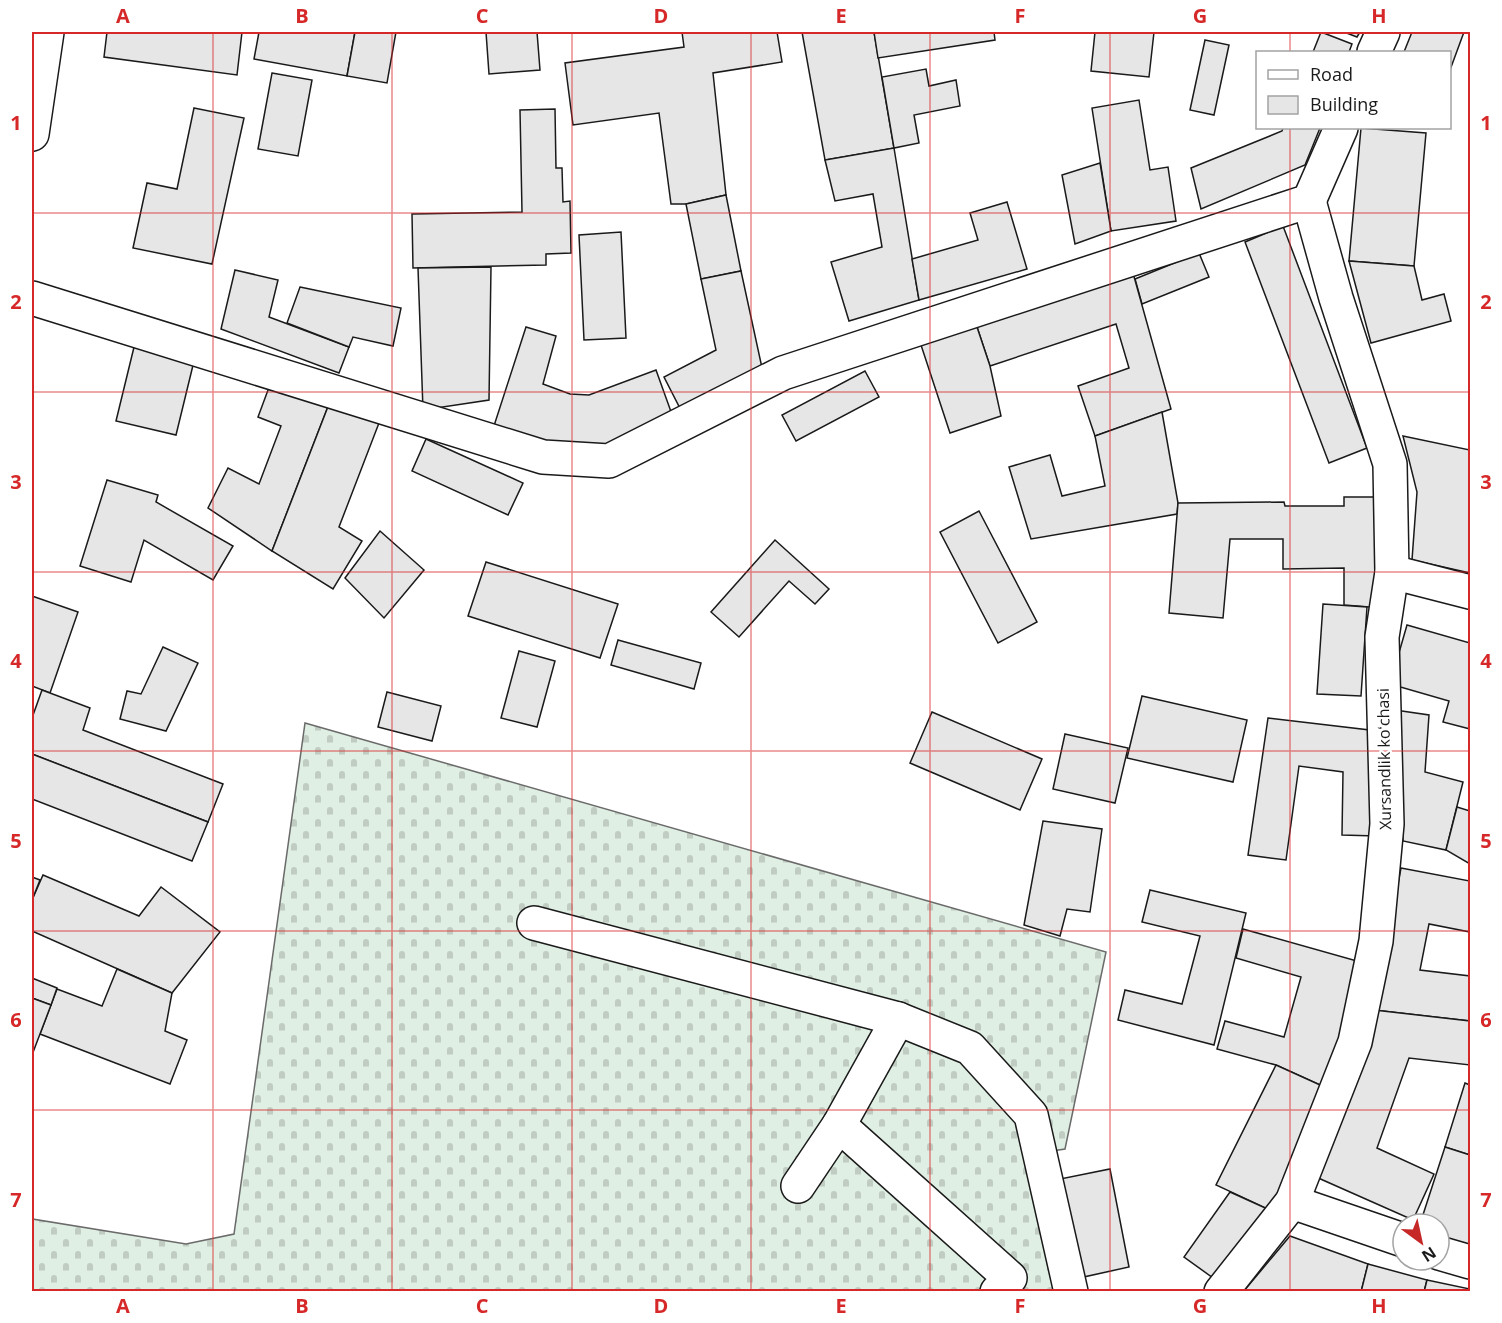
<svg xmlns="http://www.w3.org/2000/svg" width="1502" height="1323" font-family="'Open Sans',sans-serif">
<defs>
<pattern id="cemetery-stones" width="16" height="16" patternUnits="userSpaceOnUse" patternTransform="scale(1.5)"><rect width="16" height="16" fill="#e0efe3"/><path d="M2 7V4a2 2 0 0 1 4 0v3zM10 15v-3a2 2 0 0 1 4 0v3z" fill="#c0ccc2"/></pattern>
</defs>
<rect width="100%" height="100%" fill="#fff"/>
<path fill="url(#cemetery-stones)" stroke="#6a6a6a" stroke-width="1.5" d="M305 723 1106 952 1065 1149 1038 1153 1069 1291H32V1219L186 1244 234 1234Z"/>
<g fill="#e6e6e6" stroke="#1a1a1a" stroke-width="1.5">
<path d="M107 32H242L237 75 104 57Z"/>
<path d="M259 32H355L347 76 254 59Z"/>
<path d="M355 32H396L387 83 347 76Z"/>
<path d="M486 32H537L540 70 489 74Z"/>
<path d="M682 32H777L782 62 713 73 726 195 686 204H671L659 113 573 125 565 63 684 47Z"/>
<path d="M802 32H874L894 148 825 160Z"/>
<path d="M874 32H994L995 40 878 58Z"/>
<path d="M1095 32H1154L1149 77 1091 71Z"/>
<path d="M1321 32 1352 44 1349 52H1313Z"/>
<path d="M1344 32H1360L1357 37Z"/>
<path d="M1412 32H1464L1450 70V52H1404Z"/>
<path d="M1205 40 1229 45 1214 115 1190 110Z"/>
<path d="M926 69 929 86 956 80 960 106 914 115 919 143 894 148 882 77Z"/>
<path d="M272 73 312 80 298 156 258 149Z"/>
<path d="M1139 100 1150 170 1168 167 1176 221 1111 231 1092 108Z"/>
<path d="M194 108 244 118 212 264 133 248 147 183 177 189Z"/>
<path d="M555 109 556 168H562L563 202 570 201 571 253 546 254V265L413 268 412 214 522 212 520 110Z"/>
<path d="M1283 128H1320L1305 165 1201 209 1191 168 1282 131Z"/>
<path d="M1361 128 1426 133 1414 266 1349 261Z"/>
<path d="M894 148 919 300 849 321 831 262 882 247 873 194 835 201 825 160Z"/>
<path d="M1100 163 1111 231 1075 244 1062 175Z"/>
<path d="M726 195 741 271 701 279 686 204Z"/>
<path d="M1007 202 1027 269 919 300 912 259 978 240 970 213Z"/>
<path d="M1283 226 1367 448 1329 463 1245 242Z"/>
<path d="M621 232 626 338 584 340 579 235Z"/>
<path d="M1199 253 1209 277 1142 304 1135 279Z"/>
<path d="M1349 261 1414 266 1422 300 1444 294 1451 321 1371 343Z"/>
<path d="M491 267 489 400 423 410 418 268Z"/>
<path d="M235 270 278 280 269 317 349 347 339 373 221 329Z"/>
<path d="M741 271 764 377 685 418 664 377 716 350 701 279Z"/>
<path d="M1133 273 1171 409 1095 436 1078 386 1129 368 1116 324 990 366 976 324Z"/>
<path d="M300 287 401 308 393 346 353 337 349 347 287 323Z"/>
<path d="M976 324 990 366 1001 416 950 433 920 342Z"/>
<path d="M526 327 556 336 543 384 570 394 589 395 656 370 674 420 586 453 492 432Z"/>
<path d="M135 343 195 357 176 435 116 421Z"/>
<path d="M865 371 879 397 796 441 782 415Z"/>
<path d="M271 382 329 404 272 551 208 508 228 468 259 484 281 426 258 417Z"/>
<path d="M329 404 379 423 339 527 362 541 333 589 272 551Z"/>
<path d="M1162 412 1178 503 1177 514 1031 539 1009 467 1050 455 1062 496 1105 486 1095 436Z"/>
<path d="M1403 436 1470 450V573L1412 560 1417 492Z"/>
<path d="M426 439 523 483 508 515 412 471Z"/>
<path d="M107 480 158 495 156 502 233 546 213 580 144 540 131 582 80 566Z"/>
<path d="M1344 497H1381L1382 608 1344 605V568L1283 569V539H1230L1223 618 1169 613 1178 503 1284 502 1285 506H1344Z"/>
<path d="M979 511 1037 622 998 643 940 532Z"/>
<path d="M380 531 424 570 384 618 345 578Z"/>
<path d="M775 540 829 589 815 604 789 581 739 637 711 612Z"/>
<path d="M486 562 618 604 600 658 468 616Z"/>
<path d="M32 596 78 612 50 693 32 686Z"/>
<path d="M1323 604 1367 607 1361 696 1317 694Z"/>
<path d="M1407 625 1470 643V729L1443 722 1449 701 1390 684Z"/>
<path d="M618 640 701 663 694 689 611 665Z"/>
<path d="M163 647 198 663 166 731 120 719 127 691 141 694Z"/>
<path d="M519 651 555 661 537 727 501 718Z"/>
<path d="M42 690 90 708 83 730 223 784 208 822 32 754V718Z"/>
<path d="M387 692 441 706 432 741 378 727Z"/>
<path d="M1142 696 1247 720 1233 782 1127 758Z"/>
<path d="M1395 710 1429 715 1425 772 1463 782 1446 850 1403 841Z"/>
<path d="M932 712 1042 759 1020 810 910 763Z"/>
<path d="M1268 718 1378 731 1376 836 1342 835 1343 772 1299 766 1286 860 1248 855Z"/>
<path d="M1065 734 1128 748 1115 803 1053 789Z"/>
<path d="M32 754 208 822 192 861 32 799Z"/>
<path d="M1457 807 1470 811V864L1446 850Z"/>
<path d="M1043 821 1102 829 1090 912 1067 909 1060 936 1024 925Z"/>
<path d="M1401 868 1470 881V932L1429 924 1420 970 1470 976V1021L1374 1010Z"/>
<path d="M43 875 139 916 161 887 220 932 172 993 32 931V900Z"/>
<path d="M32 877 40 880 32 900Z"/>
<path d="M1150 890 1246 913 1214 1045 1118 1020 1125 990 1182 1004 1200 936 1142 922Z"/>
<path d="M1243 929 1364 963 1329 1089 1276 1065 1217 1049 1225 1021 1284 1037 1301 977 1236 958Z"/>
<path d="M117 969 172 993 165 1031 187 1040 170 1084 40 1034 57 989 102 1006Z"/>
<path d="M32 978 57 988 51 1005 32 998Z"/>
<path d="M32 998 51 1005 32 1055Z"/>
<path d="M1374 1010 1470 1021V1065L1409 1058 1377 1148 1434 1174 1413 1220 1316 1177Z"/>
<path d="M1276 1065 1329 1089 1272 1211 1216 1185Z"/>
<path d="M1465 1083 1470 1085V1155L1445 1147Z"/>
<path d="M1445 1147 1470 1155V1249L1439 1240V1224H1420Z"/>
<path d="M1110 1169 1129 1267 1079 1278 1060 1179Z"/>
<path d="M1230 1192 1272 1211 1220 1283 1184 1257Z"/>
<path d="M1290 1236 1368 1264 1361 1292H1243Z"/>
<path d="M1368 1264 1427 1280 1424 1292H1361Z"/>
<path d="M1427 1280 1470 1289V1292H1424Z"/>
</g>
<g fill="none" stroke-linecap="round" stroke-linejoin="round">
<g stroke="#1a1a1a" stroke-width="36">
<g id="minor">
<path d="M1374 52 1383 32"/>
<path d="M32 134 47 32"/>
<path d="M32 298 543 457 609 461 783 373 1309 201 1341 128"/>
<path d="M1392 572 1470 592"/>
<path d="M534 923 898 1019 839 1125 798 1186"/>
<path d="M898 1019 970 1048 1031 1115 1071 1292"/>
<path d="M839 1125 1010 1278 997 1292"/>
<path d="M1292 1202 1403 1240"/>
<path d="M1439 1253 1470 1262"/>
<path d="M1221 1292 1292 1202 1355 1042 1376 941 1387 824 1382 637 1392 572 1390 464 1336 298 1309 201"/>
</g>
</g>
<use href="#minor" stroke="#fff" stroke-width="33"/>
</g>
<path fill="none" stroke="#d62828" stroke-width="1.5" stroke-opacity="0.55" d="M213 32V1292M392 32V1292M572 32V1292M751 32V1292M930 32V1292M1110 32V1292M1290 32V52M1290 128V1292M32 213H1470M32 392H1470M32 572H1470M32 751H1470M32 931H1470M32 1110H1470"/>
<g text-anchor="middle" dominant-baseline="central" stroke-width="4.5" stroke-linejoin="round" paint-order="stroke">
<g font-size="16" fill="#1a1a1a" stroke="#fff">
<text transform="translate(1384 759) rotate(-91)">Xursandlik koʻchasi</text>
</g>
</g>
<rect width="1502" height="1323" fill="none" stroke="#ffffff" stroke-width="66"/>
<rect x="1256" y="51" width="195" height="78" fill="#ffffff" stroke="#a3a3a3" stroke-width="1.5"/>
<rect x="1268" y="70" width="30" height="9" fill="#ffffff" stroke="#a3a3a3" stroke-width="1.5"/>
<text x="1310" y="81" font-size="18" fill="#1a1a1a">Road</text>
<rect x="1268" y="96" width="30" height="18" fill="#e6e6e6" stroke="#a3a3a3" stroke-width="1.5"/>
<text x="1310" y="111" font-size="18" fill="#1a1a1a">Building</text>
<g transform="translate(1421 1242) rotate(147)"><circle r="28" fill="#ffffff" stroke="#a3a3a3" stroke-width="1.5"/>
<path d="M0-4.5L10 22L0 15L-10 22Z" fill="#c62828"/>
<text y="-9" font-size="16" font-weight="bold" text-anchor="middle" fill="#1a1a1a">N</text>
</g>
<rect x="33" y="33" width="1436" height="1257" fill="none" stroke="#d62828" stroke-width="2"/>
<g font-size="20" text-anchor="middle" font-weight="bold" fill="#d62828">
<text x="123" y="23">A</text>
<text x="302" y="23">B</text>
<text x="482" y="23">C</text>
<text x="661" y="23">D</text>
<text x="841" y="23">E</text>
<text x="1020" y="23">F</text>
<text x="1200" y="23">G</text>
<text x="1379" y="23">H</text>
<text x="16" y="130">1</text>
<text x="1486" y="130">1</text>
<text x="16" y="309">2</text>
<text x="1486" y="309">2</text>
<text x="16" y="489">3</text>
<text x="1486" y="489">3</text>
<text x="16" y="668">4</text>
<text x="1486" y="668">4</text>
<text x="16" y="848">5</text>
<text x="1486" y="848">5</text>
<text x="16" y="1027">6</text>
<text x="1486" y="1027">6</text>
<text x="16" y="1207">7</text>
<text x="1486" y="1207">7</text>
<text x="123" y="1313">A</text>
<text x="302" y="1313">B</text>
<text x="482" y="1313">C</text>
<text x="661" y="1313">D</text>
<text x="841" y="1313">E</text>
<text x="1020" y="1313">F</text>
<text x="1200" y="1313">G</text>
<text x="1379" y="1313">H</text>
</g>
</svg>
